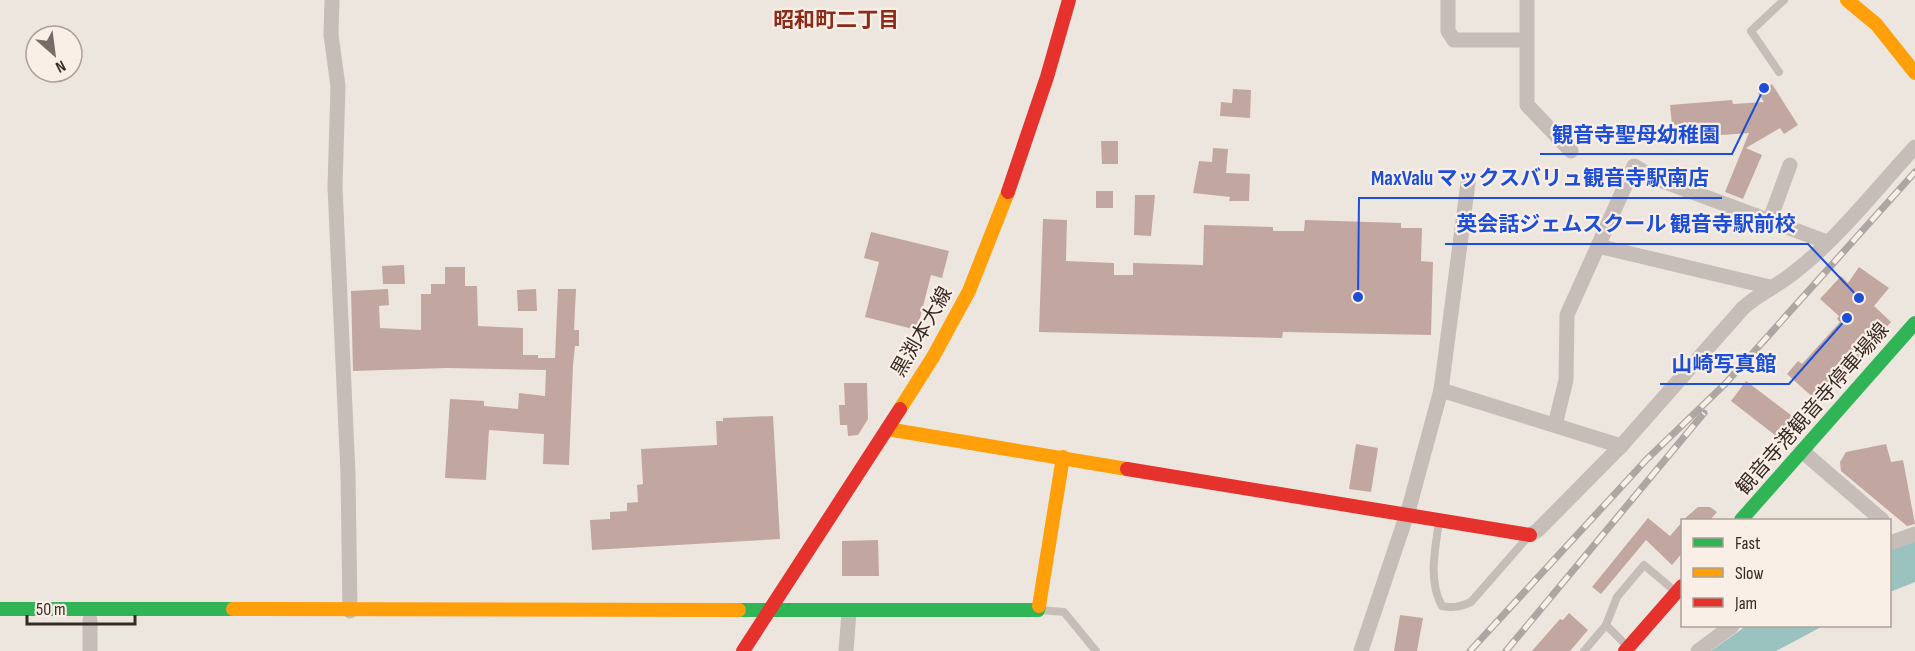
<svg xmlns="http://www.w3.org/2000/svg" width="1915" height="651" font-family="'Sofia Sans Condensed','Noto Sans JP',sans-serif">
<rect width="100%" height="100%" fill="#ede6df"/>
<g fill="#9ac2be">
<path d="M1915 541V582L1890 592V550Z"/>
<path d="M1746 626H1823L1776 651H1711Z"/>
</g>
<g fill="#c2a7a0">
<path d="M1772 84 1798 125 1784 134 1780 128 1746 148 1762 155 1743 199 1725 192 1749 133 1708 136 1707 123 1672 125 1670 105 1732 100 1733 104 1764 102 1758 93Z"/>
<path d="M1233 89 1251 90 1250 118 1220 116 1221 102 1232 103Z"/>
<path d="M1101 141H1118V164H1102Z"/>
<path d="M1213 148 1228 149 1226 173 1250 174 1249 201H1229L1230 197 1193 193 1199 161 1212 162Z"/>
<rect x="1096" y="191" width="17" height="17"/>
<path d="M1135 195H1155L1151 236 1134 235Z"/>
<path d="M1043 219 1067 220 1066 261 1114 263V275H1133V263L1203 265 1204 225 1273 227V231H1304L1305 220 1401 223V228H1422L1421 261 1433 262 1431 335 1283 332 1282 338 1039 332Z"/>
<path d="M871 232 949 251 942 278 931 275 917 330 865 317 879 262 864 258Z"/>
<path d="M404 265 405 284H383L382 266Z"/>
<path d="M445 267H465V286H477L478 326 523 328V355H538V358H555L558 289H576L574 330H579V346H575L573 365 569 465 543 464 544 434 489 430 486 480 445 478 450 399 484 401V406L518 409 519 393 545 396 546 370 447 368 353 371 351 291 388 289 389 305 379 306 380 328 421 330V294H431V284H445Z"/>
<path d="M1859 267 1889 288 1874 306 1891 322 1818 402 1787 374 1798 361 1802 364 1840 322 1837 319 1839 316 1820 299 1841 276 1848 283Z"/>
<path d="M536 289 537 311H518L517 290Z"/>
<path d="M1746 381 1800 422 1784 442 1731 401Z"/>
<path d="M844 383H867L868 419 858 435 848 436 847 425H840L839 405H845Z"/>
<path d="M773 416 780 539 592 550 590 520 610 519V512L627 511V503L638 502 637 485 643 484 641 449 717 445 716 421H723V418Z"/>
<path d="M1356 444 1378 448 1371 492 1349 489Z"/>
<path d="M1886 444 1891 462 1903 460 1915 524 1907 526 1841 471 1840 462 1846 452Z"/>
<path d="M1698 507H1710L1717 512 1710 520H1683Z"/>
<path d="M1648 518 1670 536 1683 521V552L1672 565 1646 540 1601 594 1592 587Z"/>
<path d="M878 540 879 576H842V541Z"/>
<path d="M1569 613 1588 630 1570 651H1532L1560 619 1563 620Z"/>
<path d="M1400 615 1423 618 1417 651H1394Z"/>
</g>
<g fill="none" stroke-linecap="round" stroke-linejoin="round">
<g stroke="#c6bdb8" stroke-width="8">
<path d="M1779 72 1751 31 1784 0"/>
<path d="M1439 522C1435 548 1428 582 1442 606 1453 608 1460 607 1471 602L1527 538"/>
<path d="M1040 610 1064 612 1096 651"/>
<path d="M1606 625 1626 645"/>
<path d="M1584 651 1606 625 1617 597 1644 565 1676 592"/>
</g>
<g stroke="#c6bdb8" stroke-width="15">
<path d="M332 0 331 35 338 86 335 187 348 474 350 611"/>
<path d="M1448 0V31L1454 40H1526"/>
<path d="M1527 0V105L1571 151"/>
<path d="M1770 219 1790 165"/>
<path d="M1598 246 1770 287"/>
<path d="M1441 390 1621 446"/>
<path d="M1555 425 1566 380 1567 315 1634 166 1657 179 1827 242"/>
<path d="M1802 451 1882 520"/>
<path d="M1530 535 1538 530 1621 446 1743 308C1758 294 1776 287 1792 274 1838 239 1876 189 1915 147"/>
<path d="M1890 543 1915 534"/>
<path d="M90 620V651"/>
<path d="M846 651 849 612"/>
<path d="M1361 651 1409 508 1441 390 1468 183"/>
<path d="M1698 651 1732 626"/>
</g>
<g stroke="#30b455" stroke-width="14">
<path d="M1741 520 1915 323"/>
<path d="M0 609H233"/>
<path d="M739 610H1038L1039 606"/>
</g>
<g stroke="#ff9f0a" stroke-width="14">
<path d="M1847 0 1876 24 1915 73"/>
<path d="M900 409 933 357 969 291 1008 192"/>
<path d="M887 429 1127 469"/>
<path d="M1039 606 1063 457"/>
<path d="M233 609 739 610"/>
</g>
<g stroke="#e5322d" stroke-width="14">
<path d="M1008 192 1047 77 1069 0"/>
<path d="M1127 469 1530 535"/>
<path d="M743 651 900 409"/>
<path d="M1625 651 1682 586"/>
</g>
<g stroke="#ada6a3" stroke-width="7">
<g id="rail">
<path d="M1470 651 1647 459 1725 384 1915 172"/>
<path d="M1506 651 1704 413"/>
</g>
</g>
<use href="#rail" stroke="#faefe6" stroke-width="4.5" stroke-dasharray="14" stroke-linecap="butt"/>
</g>
<g text-anchor="middle" dominant-baseline="central" stroke-width="4.5" stroke-linejoin="round" paint-order="stroke">
<g font-size="20" fill="#372a26" stroke="#faefe6">
<text transform="translate(922 332) rotate(-60)">黒渕本大線</text>
<text transform="translate(1813 409) rotate(-49)">観音寺港観音寺停車場線</text>
</g>
<g font-size="21" font-weight="bold" fill="#8b2c1a" stroke="#faefe6">
<text x="836" y="20">昭和町二丁目</text>
</g>
</g>
<path fill="none" stroke="#1d4ed8" stroke-width="2" d="M1764 88L1732 154H1540M1358 297L1359 198H1722M1859 298L1808 244H1445M1847 318L1789 384H1660"/>
<g fill="#1d4ed8" stroke="#faefe6" stroke-width="2">
<circle cx="1764" cy="88" r="6"/>
<circle cx="1358" cy="297" r="6"/>
<circle cx="1859" cy="298" r="6"/>
<circle cx="1847" cy="318" r="6"/>
</g>
<g font-size="21" text-anchor="middle" font-weight="bold" fill="#1d4ed8" stroke="#faefe6" stroke-width="4.5" stroke-linejoin="round" paint-order="stroke">
<text x="1636" y="142">観音寺聖母幼稚園</text>
<text x="1540" y="185">MaxValu マックスバリュ観音寺駅南店</text>
<text x="1626" y="231">英会話ジェムスクール 観音寺駅前校</text>
<text x="1724" y="371">山崎写真館</text>
</g>
<rect x="1681" y="519" width="210" height="108" fill="#faefe6" stroke="#aca099" stroke-width="1.5"/>
<rect x="1693" y="538" width="30" height="9" fill="#30b455" stroke="#aca099" stroke-width="1.5"/>
<text x="1735" y="549" font-size="18" fill="#372a26">Fast</text>
<rect x="1693" y="568" width="30" height="9" fill="#ff9f0a" stroke="#aca099" stroke-width="1.5"/>
<text x="1735" y="579" font-size="18" fill="#372a26">Slow</text>
<rect x="1693" y="598" width="30" height="9" fill="#e5322d" stroke="#aca099" stroke-width="1.5"/>
<text x="1735" y="609" font-size="18" fill="#372a26">Jam</text>
<g transform="translate(54 54) rotate(152)"><circle r="28" fill="#faefe6" stroke="#aca099" stroke-width="1.5"/>
<path d="M0-4.5L10 22L0 15L-10 22Z" fill="#776c67"/>
<text y="-9" font-size="16" font-weight="bold" text-anchor="middle" fill="#372a26">N</text>
</g>
<path d="M27 615v9h108v-9" fill="none" stroke="#372a26" stroke-width="3"/>
<text x="36" y="615" font-size="18" fill="#372a26" stroke="#faefe6" stroke-width="4.5" paint-order="stroke">50 m</text>
</svg>
